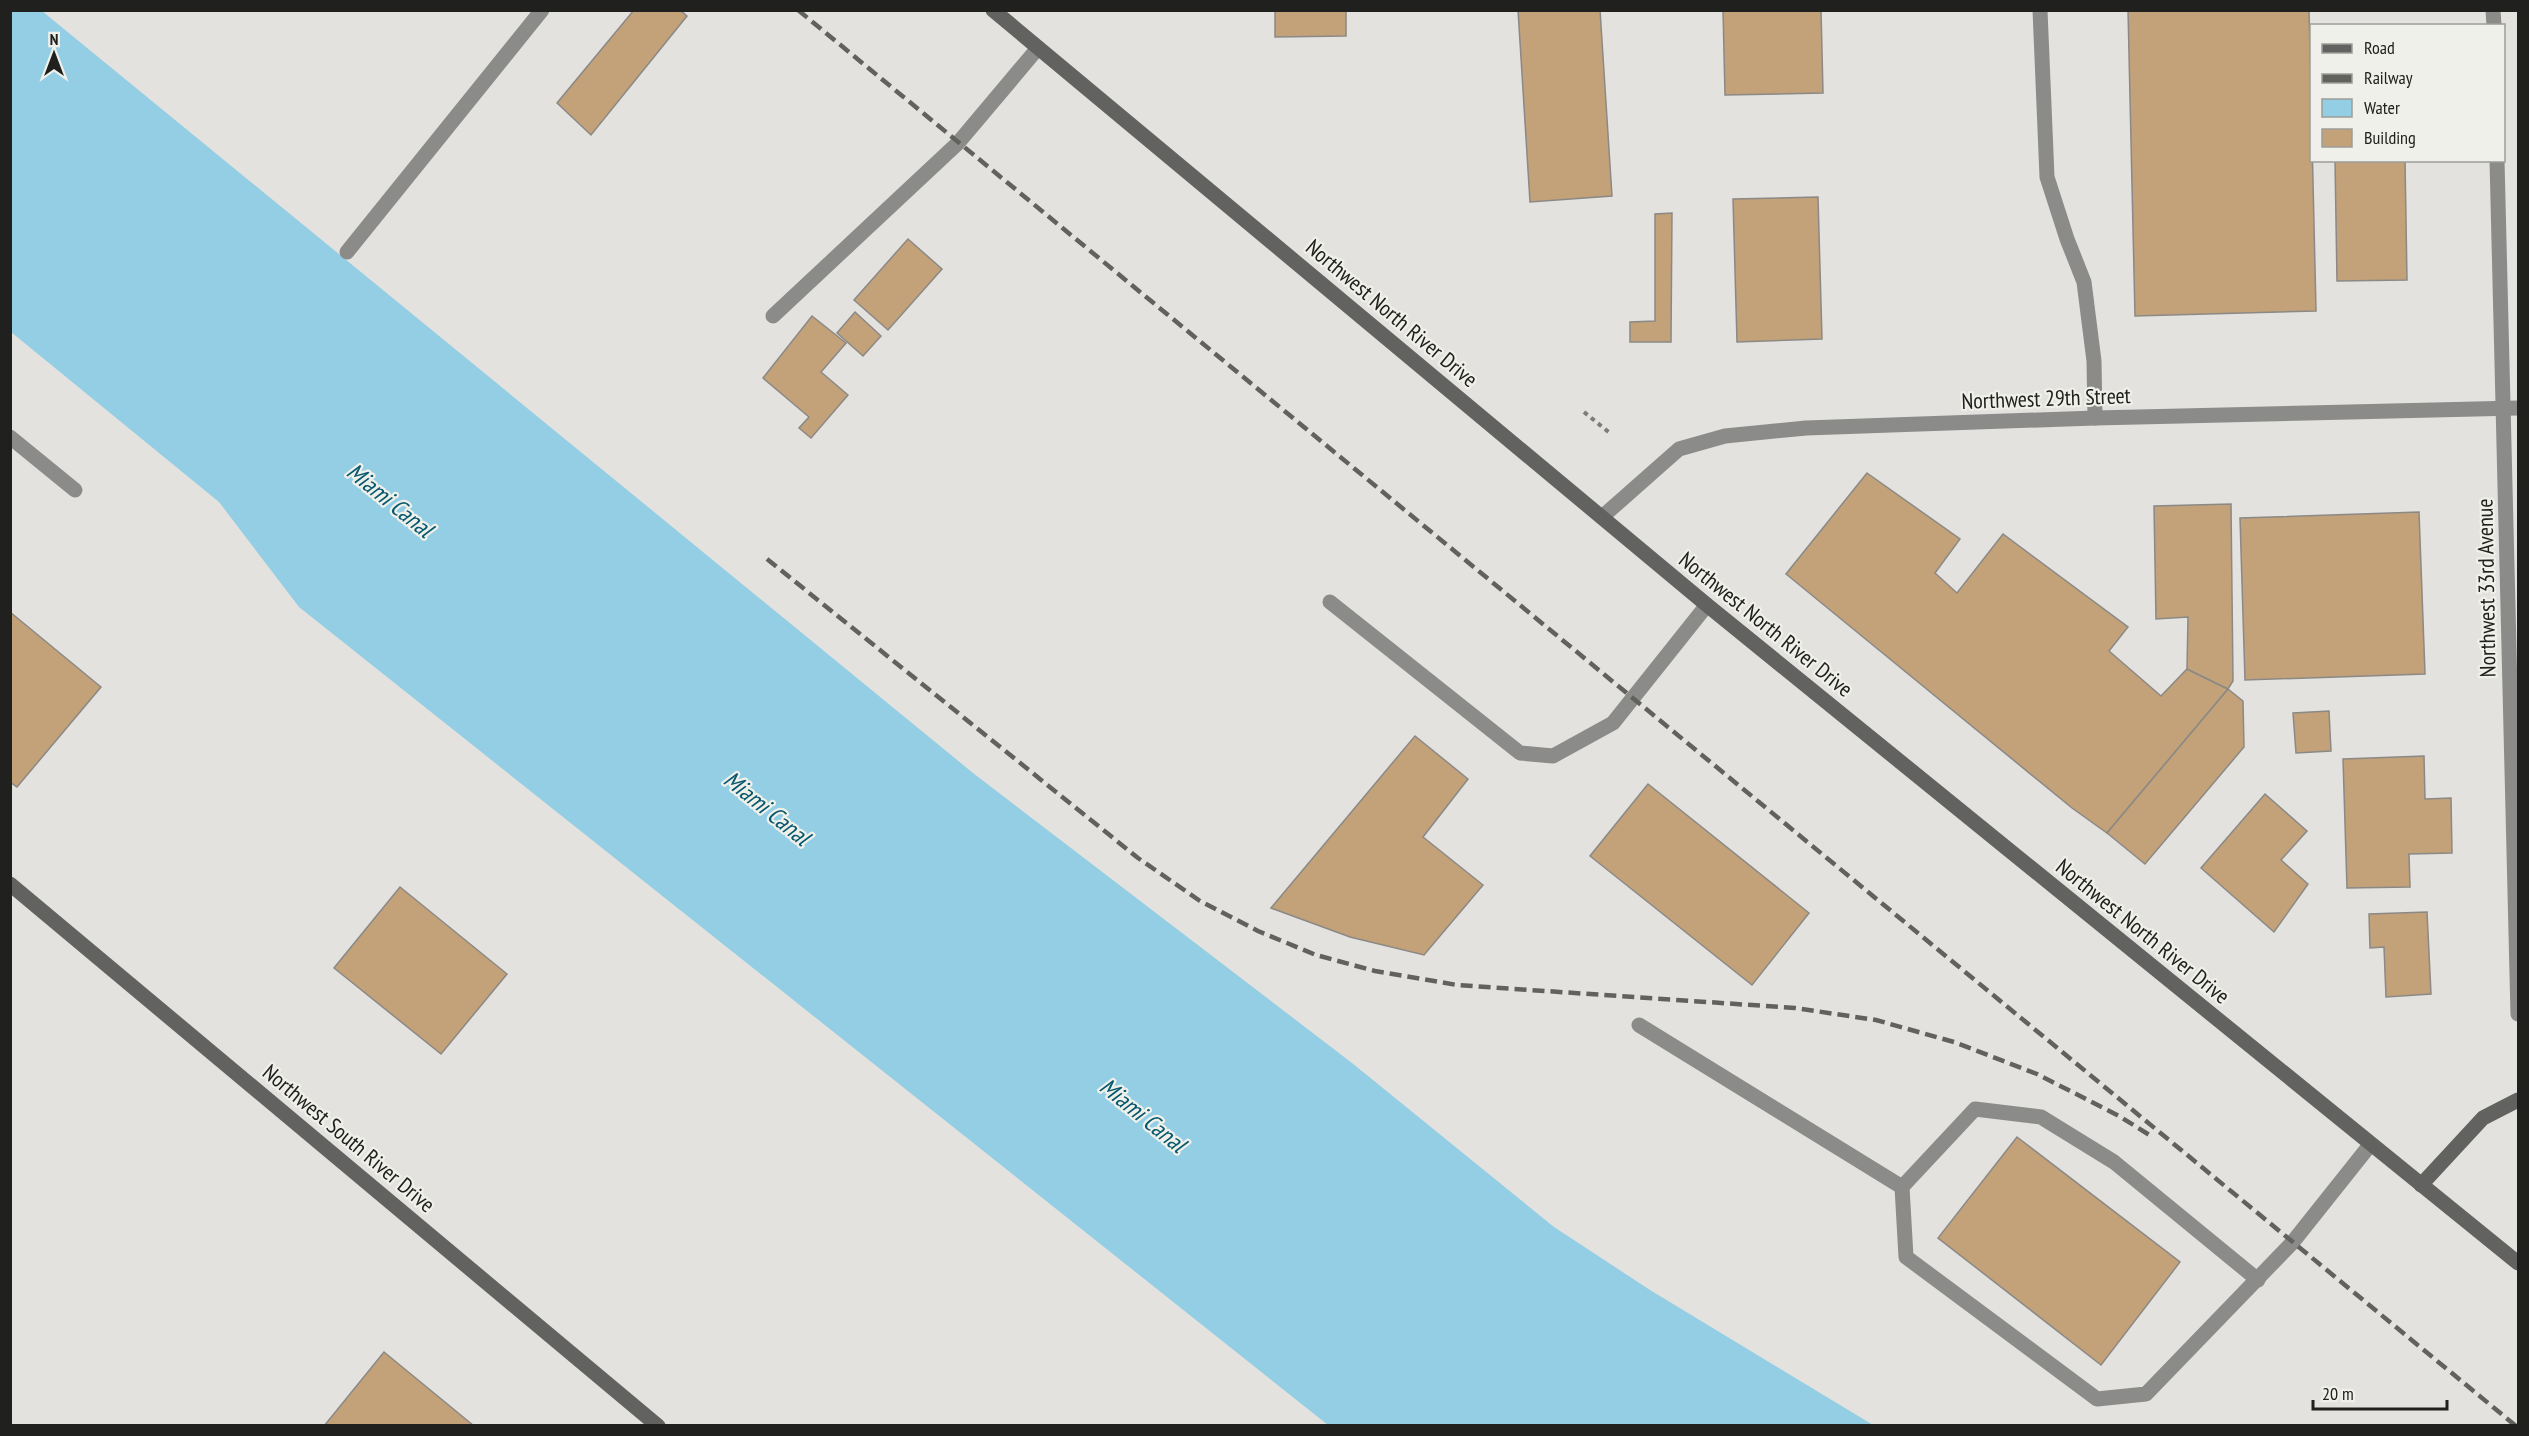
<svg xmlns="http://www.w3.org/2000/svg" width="2529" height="1436" font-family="'PT Sans Narrow',sans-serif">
<rect width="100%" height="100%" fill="#e3e2de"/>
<path fill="#93cee4" d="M10 11H42L973 773 1352 1063 1554 1227 1650 1290 1873 1425H1328L299 607 219 502 11 332Z"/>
<g fill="#c3a179" stroke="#8b8986" stroke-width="1.5">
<path d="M634 10H680L687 16 591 135 557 103Z"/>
<path d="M1275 10H1346V36L1275 37Z"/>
<path d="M1518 10H1600L1612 196 1530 202Z"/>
<path d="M1723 10H1821L1823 93 1725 95Z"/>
<path d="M2128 10H2309L2316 311 2135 316Z"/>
<path d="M2335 160H2405L2407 280 2337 281Z"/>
<path d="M1818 197 1822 339 1737 342 1733 199Z"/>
<path d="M1672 213 1671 342H1630V322L1655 321V214Z"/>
<path d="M908 239 942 269 888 330 854 300Z"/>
<path d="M855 312 881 336 863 356 837 333Z"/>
<path d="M812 316 846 343 821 372 848 395 811 438 799 428 809 417 763 378Z"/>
<path d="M1867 473 1960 539 1935 573 1957 593 2003 534 2128 627 2109 651 2161 696 2187 669 2228 689 2107 833 2072 808 1786 574Z"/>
<path d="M2231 504 2233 681 2228 689 2187 669 2188 617 2156 619 2154 506Z"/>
<path d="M2419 512 2425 674 2245 680 2240 518Z"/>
<path d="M10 612 101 687 17 787 10 782Z"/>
<path d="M2228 689 2243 701 2244 747 2145 864 2107 833Z"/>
<path d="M2329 711 2331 751 2296 753 2293 713Z"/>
<path d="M1415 736 1468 779 1423 837 1483 885 1424 955 1350 937 1271 908Z"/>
<path d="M2424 756 2425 799 2451 798 2452 853 2409 854 2410 887 2347 888 2343 759Z"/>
<path d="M1648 784 1809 913 1752 985 1590 856Z"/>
<path d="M2265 794 2307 831 2281 860 2308 884 2274 932 2201 868Z"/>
<path d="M400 887 507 974 441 1054 334 968Z"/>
<path d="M2427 912 2431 994 2386 997 2384 947 2370 948 2369 914Z"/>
<path d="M2017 1137 2180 1262 2101 1365 1938 1238Z"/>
<path d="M384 1352 474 1426H324Z"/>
</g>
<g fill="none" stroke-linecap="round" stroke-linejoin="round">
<path stroke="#7c7c79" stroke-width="4" stroke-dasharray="4.5 4.5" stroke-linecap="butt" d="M1584 412 1611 434"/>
<g stroke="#8b8b8a" stroke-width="15">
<path d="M2040 10 2047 177 2067 239 2084 282 2094 361 2095 418"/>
<path d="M347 252 542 10"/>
<path d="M773 316 958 143 1038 48"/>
<path d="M10 437 75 490"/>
<path d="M1330 602 1520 753 1553 756 1613 723 1707 605"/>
<path d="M1639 1025 1902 1187 1906 1257 2097 1399 2146 1394 2292 1243 2370 1145"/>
<path d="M1902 1187 1975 1109 2041 1117 2114 1162 2258 1280"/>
</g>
<g stroke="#8b8b8a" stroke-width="15">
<path d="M2493 10 2494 26"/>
<path d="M2497 160 2518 1014"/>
<path d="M1602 517 1679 449 1725 436 1806 428 2095 418 2518 408"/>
</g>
<g stroke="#626260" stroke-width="15">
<path d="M993 10 1707 605 2518 1263"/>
<path d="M10 884 658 1426"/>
<path d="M2421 1185 2483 1118 2518 1100"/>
</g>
<g stroke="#61615e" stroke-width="4.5" stroke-dasharray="12 6" stroke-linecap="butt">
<path d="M798 10 2516 1426"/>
<path d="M767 559 1138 858 1200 901 1258 931 1316 955 1375 971 1457 985 1795 1008 1876 1020 1954 1042 2037 1074 2119 1116 2151 1136"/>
</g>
</g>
<g text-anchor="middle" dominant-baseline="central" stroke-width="4.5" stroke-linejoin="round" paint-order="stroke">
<g font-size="22" fill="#20201e" stroke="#f0f0eb">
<text transform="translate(1392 313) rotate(40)">Northwest North River Drive</text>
<text transform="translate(2046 398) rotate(-2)">Northwest 29th Street</text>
<text transform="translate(2486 588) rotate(-91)">Northwest 33rd Avenue</text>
<text transform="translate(1766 624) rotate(39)">Northwest North River Drive</text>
<text transform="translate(2143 931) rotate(39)">Northwest North River Drive</text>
<text transform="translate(349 1138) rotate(40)">Northwest South River Drive</text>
</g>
<g font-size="24" font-style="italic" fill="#06586e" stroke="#f0f0eb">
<text transform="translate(390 500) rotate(39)">Miami Canal</text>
<text transform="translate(767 808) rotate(39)">Miami Canal</text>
<text transform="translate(1143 1115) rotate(39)">Miami Canal</text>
</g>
</g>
<rect width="2529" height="1436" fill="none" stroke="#20201e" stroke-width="24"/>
<rect x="2310" y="24" width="195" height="138" fill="#f0f0eb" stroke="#9d9d99" stroke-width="1.5"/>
<rect x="2322" y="44" width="30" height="9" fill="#626260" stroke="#9d9d99" stroke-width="1.5"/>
<text x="2364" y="54" font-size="18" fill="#20201e">Road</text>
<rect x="2322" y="74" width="30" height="9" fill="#61615e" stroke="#9d9d99" stroke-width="1.5"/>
<text x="2364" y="84" font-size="18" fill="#20201e">Railway</text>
<rect x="2322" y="99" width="30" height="18" fill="#93cee4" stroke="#9d9d99" stroke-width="1.5"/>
<text x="2364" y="114" font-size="18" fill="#20201e">Water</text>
<rect x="2322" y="129" width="30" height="18" fill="#c3a179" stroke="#9d9d99" stroke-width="1.5"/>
<text x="2364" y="144" font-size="18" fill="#20201e">Building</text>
<g transform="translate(54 54)" stroke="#f0f0eb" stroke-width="4.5" paint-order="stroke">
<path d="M0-4.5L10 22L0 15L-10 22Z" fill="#20201e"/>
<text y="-9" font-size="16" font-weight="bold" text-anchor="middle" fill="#20201e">N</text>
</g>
<path d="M2313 1400v9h134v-9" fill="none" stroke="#20201e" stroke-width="3"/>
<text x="2322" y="1400" font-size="18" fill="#20201e" stroke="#f0f0eb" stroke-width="4.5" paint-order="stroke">20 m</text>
</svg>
